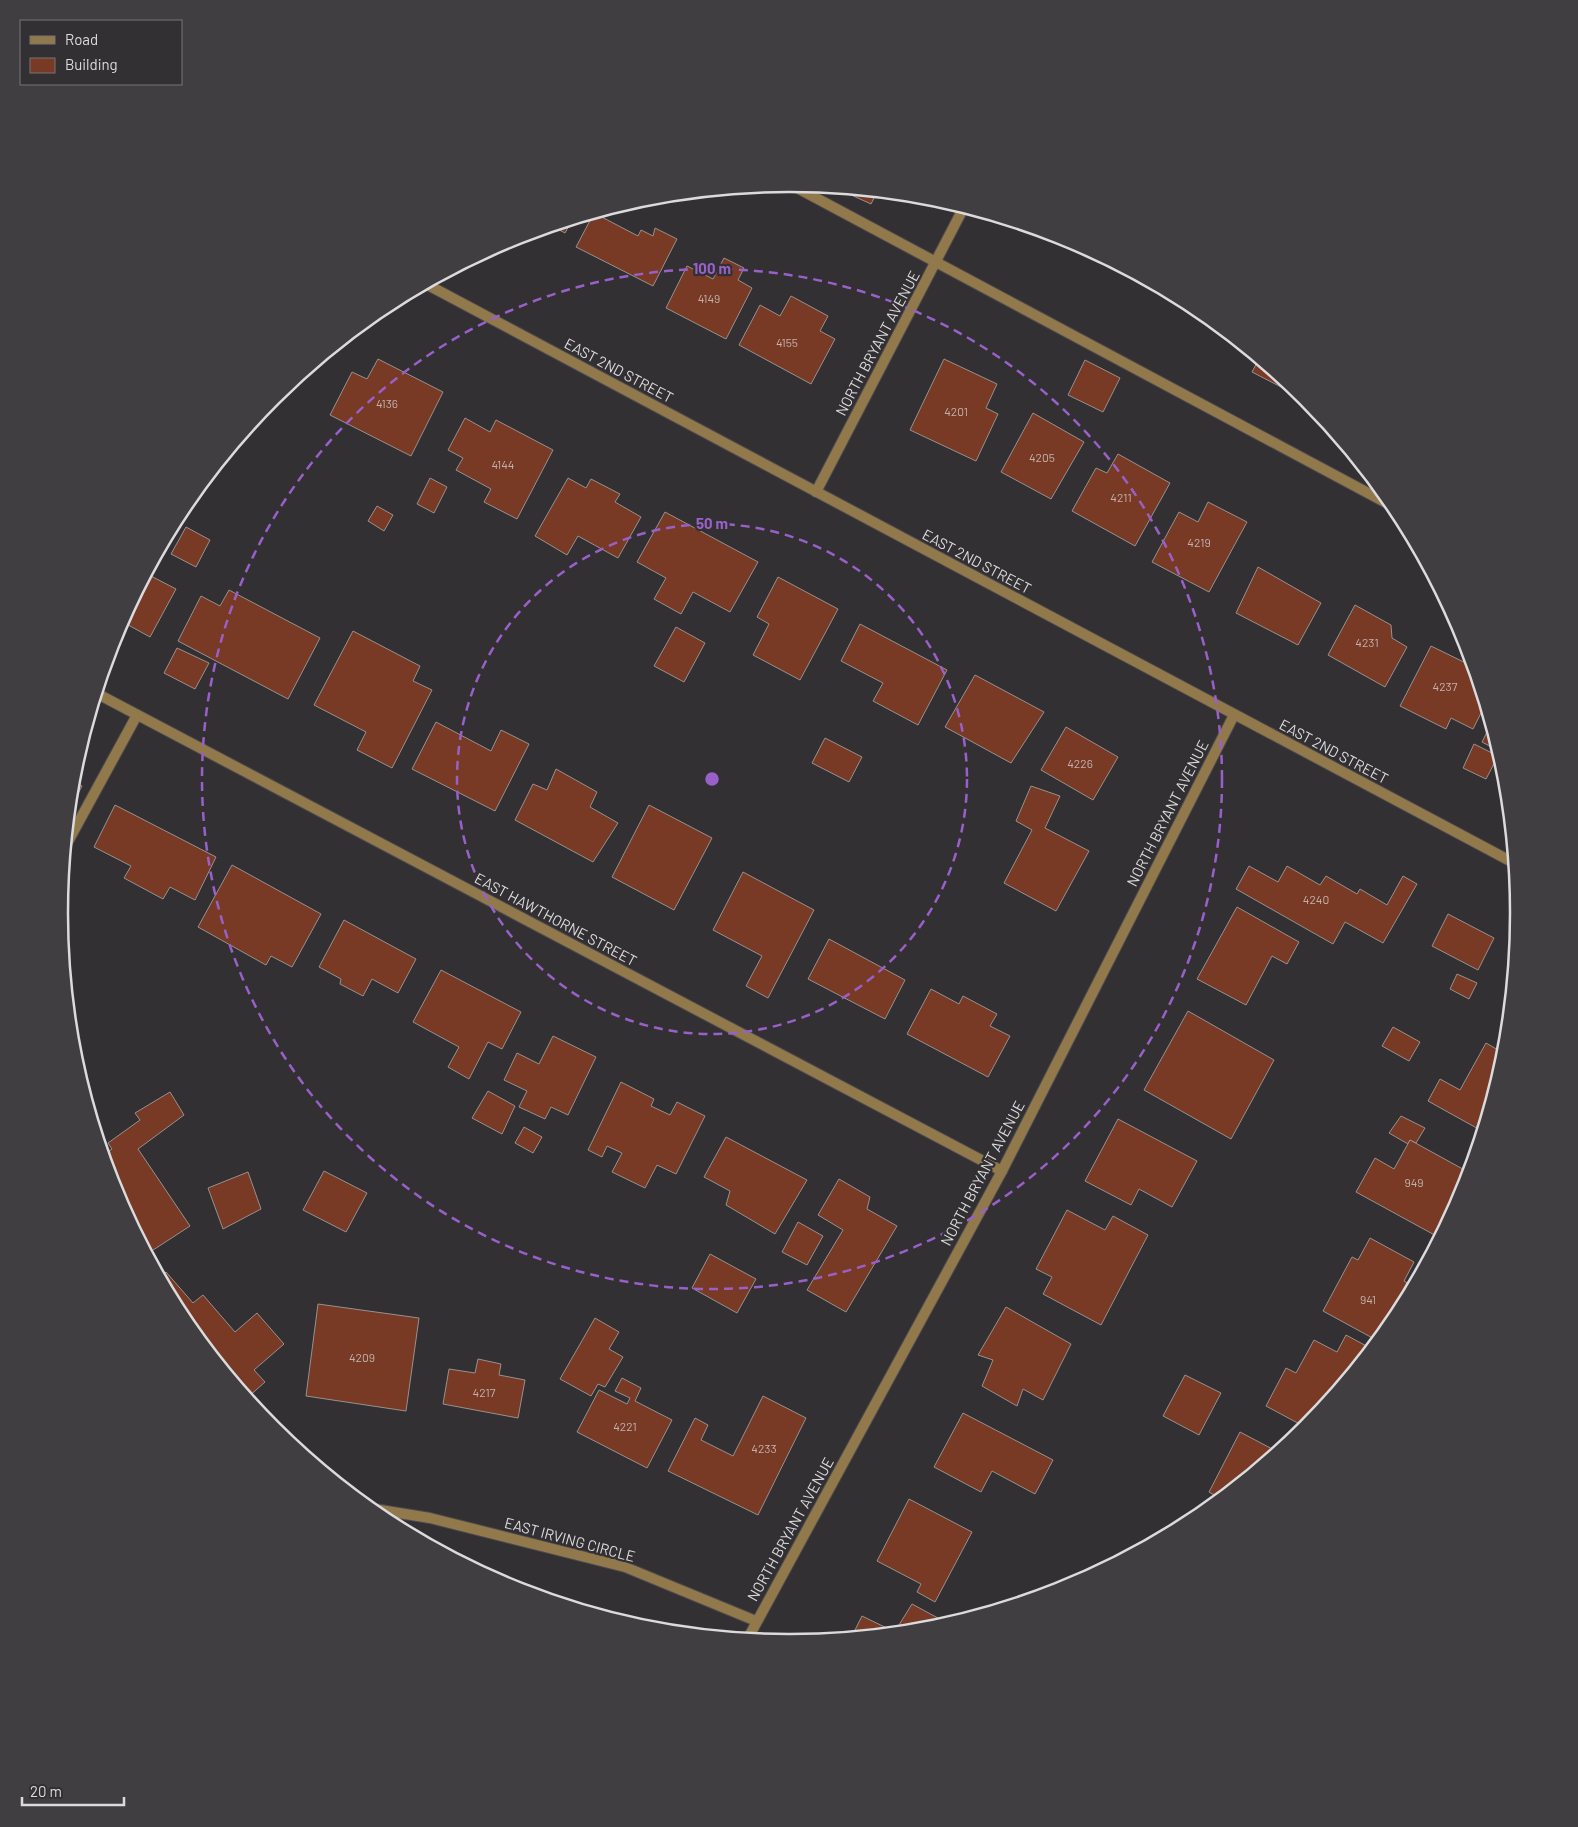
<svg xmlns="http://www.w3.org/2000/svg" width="1578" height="1827" font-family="Barlow,sans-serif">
<rect width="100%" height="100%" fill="#323033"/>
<g fill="#783925" stroke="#969290">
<path d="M836 188 877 192 871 204Z"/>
<path d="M594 213 638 236 641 230 653 236 655 228 677 239 653 286 576 247Z"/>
<path d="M572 220 565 233 552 226Z"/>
<path d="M724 258 744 268 738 280 752 288 726 339 666 308 687 266 713 279Z"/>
<path d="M791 296 828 316 820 331 835 339 811 384 739 345 760 305 780 316Z"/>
<path d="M378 359 443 392 411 456 330 415 352 372 367 379Z"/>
<path d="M944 359 997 384 986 408 998 414 976 461 910 430Z"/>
<path d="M1259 359 1286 382 1283 388 1252 372Z"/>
<path d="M1085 360 1120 378 1103 412 1068 395Z"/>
<path d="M1033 413 1084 442 1051 499 1001 472Z"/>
<path d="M465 418 490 432 496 420 553 450 517 519 484 502 491 489 456 470 463 458 448 450Z"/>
<path d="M1118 454 1170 483 1135 546 1072 511 1096 468 1107 473Z"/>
<path d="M430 478 447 487 434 513 417 504Z"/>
<path d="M568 478 586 488 591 479 620 494 615 502 641 517 618 558 578 536 567 555 535 536Z"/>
<path d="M1208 502 1247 522 1209 592 1152 562 1179 512 1198 522Z"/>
<path d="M377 506 393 515 384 531 368 521Z"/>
<path d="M665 512 758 562 730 612 693 592 681 614 654 599 666 578 637 562Z"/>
<path d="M186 527 210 540 196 567 171 554Z"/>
<path d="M160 548 163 549 149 575 176 589 150 637 121 621Z"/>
<path d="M1258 567 1321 603 1298 645 1236 613Z"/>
<path d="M778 577 838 609 800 680 753 655 769 624 757 617Z"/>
<path d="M229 590 320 638 288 699 178 641 201 596 220 606Z"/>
<path d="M1355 605 1391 625 1392 638 1407 647 1385 687 1328 655Z"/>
<path d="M860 624 947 670 918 725 873 701 883 683 841 661Z"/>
<path d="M676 627 705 643 684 682 654 666Z"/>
<path d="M353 631 420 666 413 681 432 690 392 768 357 750 366 732 314 705Z"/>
<path d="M1431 646 1474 667 1485 705 1473 729 1451 718 1446 729 1400 706Z"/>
<path d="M177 648 209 663 195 689 164 673Z"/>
<path d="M975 675 1044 712 1011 763 945 727Z"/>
<path d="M436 722 491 751 501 730 529 744 495 811 412 769Z"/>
<path d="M1491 724 1499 751 1482 742Z"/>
<path d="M1066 727 1118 757 1093 800 1041 770Z"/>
<path d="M825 738 862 757 849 782 812 763Z"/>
<path d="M1474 744 1498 756 1486 779 1463 768Z"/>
<path d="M556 769 597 792 590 807 618 823 593 862 515 820 533 784 547 790Z"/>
<path d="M72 781 82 786 69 811Z"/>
<path d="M1031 786 1060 796 1045 828 1089 851 1056 911 1004 883 1032 830 1016 821Z"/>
<path d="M115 805 216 857 195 900 170 887 163 899 124 878 131 866 94 847Z"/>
<path d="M649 805 712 838 674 910 612 877Z"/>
<path d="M232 865 321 914 292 967 271 956 266 965 198 927Z"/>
<path d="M1249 866 1278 882 1287 866 1320 885 1326 876 1357 894 1360 889 1387 905 1403 876 1417 884 1383 943 1345 922 1333 944 1236 889Z"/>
<path d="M743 872 814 910 768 998 746 986 762 956 713 930Z"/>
<path d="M1237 907 1299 942 1287 964 1272 956 1246 1005 1197 979Z"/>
<path d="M1448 914 1494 938 1478 970 1432 946Z"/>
<path d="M344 920 416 959 398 993 372 979 363 996 340 984 341 979 319 967Z"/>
<path d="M829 939 905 980 885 1019 808 979Z"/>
<path d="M441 970 521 1012 502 1049 488 1042 469 1079 448 1067 459 1047 413 1022Z"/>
<path d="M1457 974 1477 983 1469 999 1450 989Z"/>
<path d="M931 989 959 1004 963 996 997 1014 990 1026 1010 1036 988 1077 907 1034Z"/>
<path d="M1188 1011 1274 1060 1231 1139 1144 1090Z"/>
<path d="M1393 1027 1420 1042 1409 1061 1382 1046Z"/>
<path d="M553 1036 596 1057 568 1115 551 1107 545 1119 519 1107 527 1091 504 1080 517 1053 539 1064Z"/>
<path d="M1486 1043 1505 1054 1482 1131 1428 1101 1440 1079 1460 1090Z"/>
<path d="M621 1082 654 1099 651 1106 670 1115 677 1102 705 1116 676 1174 657 1165 645 1188 612 1172 622 1153 607 1146 602 1157 588 1150Z"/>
<path d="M488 1091 515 1106 502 1134 472 1118Z"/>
<path d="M170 1092 184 1115 138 1149 190 1226 147 1254 114 1193 103 1155 112 1149 108 1143 140 1120 135 1113Z"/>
<path d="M1401 1116 1425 1128 1416 1143 1410 1140 1408 1144 1389 1133Z"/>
<path d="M1118 1119 1197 1161 1172 1207 1139 1189 1131 1205 1085 1181Z"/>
<path d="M524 1127 542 1137 533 1153 515 1143Z"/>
<path d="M726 1137 807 1180 775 1234 726 1205 730 1191 704 1177Z"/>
<path d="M1410 1140 1470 1173 1464 1193 1440 1238 1356 1192 1375 1158 1394 1169Z"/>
<path d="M324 1171 367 1193 346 1232 303 1210Z"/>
<path d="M248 1172 261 1209 223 1229 208 1188Z"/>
<path d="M839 1179 870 1197 867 1209 897 1226 846 1312 807 1290 843 1230 818 1215Z"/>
<path d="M1067 1210 1105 1230 1113 1216 1148 1235 1101 1325 1043 1294 1052 1277 1036 1269Z"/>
<path d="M798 1222 823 1236 807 1265 782 1252Z"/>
<path d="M1370 1238 1414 1262 1404 1281 1414 1287 1396 1319 1378 1341 1323 1311 1352 1257 1358 1260Z"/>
<path d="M710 1254 756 1279 737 1313 692 1288Z"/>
<path d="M166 1272 193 1303 203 1295 235 1332 257 1313 284 1344 254 1370 265 1382 247 1398 182 1319 160 1278Z"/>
<path d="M318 1304 419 1318 406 1411 306 1396Z"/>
<path d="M1006 1307 1071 1344 1043 1400 1023 1389 1017 1406 982 1386 993 1360 978 1355Z"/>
<path d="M595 1318 619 1332 609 1349 623 1357 605 1387 598 1384 591 1396 560 1379Z"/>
<path d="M1346 1335 1372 1349 1307 1428 1266 1406 1286 1368 1296 1373 1314 1340 1337 1352Z"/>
<path d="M478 1359 501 1364 499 1375 525 1380 518 1418 443 1404 449 1369 475 1373Z"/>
<path d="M1185 1375 1221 1393 1199 1435 1163 1416Z"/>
<path d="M622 1378 641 1388 635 1401 672 1420 647 1468 577 1432 599 1390 627 1404 630 1398 615 1391Z"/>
<path d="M763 1396 806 1418 758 1515 668 1471 695 1418 708 1425 701 1440 733 1456Z"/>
<path d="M963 1413 1053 1460 1035 1494 992 1471 981 1492 934 1467Z"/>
<path d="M1240 1432 1278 1452 1221 1499 1209 1492Z"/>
<path d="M909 1499 972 1532 935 1602 917 1592 921 1584 877 1561Z"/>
<path d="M912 1604 949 1624 931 1630 911 1632 899 1625Z"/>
<path d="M862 1616 897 1633 851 1638Z"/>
</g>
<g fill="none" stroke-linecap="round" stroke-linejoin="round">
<g stroke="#4d4b4e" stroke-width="12">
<g id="lane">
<path d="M788 183 1396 508"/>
<path d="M65 847 137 715"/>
</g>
</g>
<g stroke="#4d4b4e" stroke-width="12">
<g id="street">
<path d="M426 284 1514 863"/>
<path d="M816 492 964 207"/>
<path d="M96 693 1002 1171"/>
<path d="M368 1508 430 1518 625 1567 756 1621"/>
<path d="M747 1640 1002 1171 1234 715"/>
</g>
</g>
<use href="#lane" stroke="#91794c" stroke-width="10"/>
<use href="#street" stroke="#91794c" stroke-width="10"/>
</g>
<g fill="none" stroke="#9860c8" stroke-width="2.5" stroke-dasharray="9 6">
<circle cx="712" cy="779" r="255"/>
<circle cx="712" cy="779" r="510"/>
</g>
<g text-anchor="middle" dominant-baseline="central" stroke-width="4.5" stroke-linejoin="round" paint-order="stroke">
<g font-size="12" fill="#c2b2ae">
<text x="709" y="298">4149</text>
<text x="787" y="342">4155</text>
<text x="387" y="403">4136</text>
<text x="956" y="411">4201</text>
<text x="1042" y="457">4205</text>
<text x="503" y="464">4144</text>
<text x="1121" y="497">4211</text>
<text x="1199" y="542">4219</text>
<text x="1367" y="642">4231</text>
<text x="1445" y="686">4237</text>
<text x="1080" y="763">4226</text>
<text x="1316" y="899">4240</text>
<text x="1414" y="1182">949</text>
<text x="1368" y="1299">941</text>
<text x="362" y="1357">4209</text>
<text x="484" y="1392">4217</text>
<text x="625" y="1426">4221</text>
<text x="764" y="1448">4233</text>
</g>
<g font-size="15" fill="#dbdadc" stroke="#323033">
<text transform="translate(877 343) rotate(-62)">NORTH BRYANT AVENUE</text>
<text transform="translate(619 370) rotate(28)">EAST 2ND STREET</text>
<text transform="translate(977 561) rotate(28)">EAST 2ND STREET</text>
<text transform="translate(1334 751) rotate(28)">EAST 2ND STREET</text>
<text transform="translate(1167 813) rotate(-63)">NORTH BRYANT AVENUE</text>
<text transform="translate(556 919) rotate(28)">EAST HAWTHORNE STREET</text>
<text transform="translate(982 1173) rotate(-62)">NORTH BRYANT AVENUE</text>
<text transform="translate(790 1529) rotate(-61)">NORTH BRYANT AVENUE</text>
<text transform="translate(570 1539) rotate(15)">EAST IRVING CIRCLE</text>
</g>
</g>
<path d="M0 0H1578V1827H0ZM68 913a721 721 0 1 1 1442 0a721 721 0 1 1-1442 0Z" fill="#403e41" fill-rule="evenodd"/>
<path fill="none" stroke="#dbdadc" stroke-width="2.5" d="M68 913a721 721 0 1 1 1442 0a721 721 0 1 1-1442 0Z"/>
<circle cx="712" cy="779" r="8" fill="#9860c8" stroke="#323033" stroke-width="2.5"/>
<g font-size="15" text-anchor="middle" font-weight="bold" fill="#9860c8" stroke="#323033" stroke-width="4.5" stroke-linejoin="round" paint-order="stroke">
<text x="712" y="274">100 m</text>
<text x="712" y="529">50 m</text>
</g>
<rect x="20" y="20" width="162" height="65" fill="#323033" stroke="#767477"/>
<rect x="30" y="36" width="25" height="8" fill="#91794c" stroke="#767477"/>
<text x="65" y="45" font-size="15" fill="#dbdadc">Road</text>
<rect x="30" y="58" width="25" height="15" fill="#783925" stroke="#767477"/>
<text x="65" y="70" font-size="15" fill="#dbdadc">Building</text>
<path d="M22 1797v8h102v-8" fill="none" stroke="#dbdadc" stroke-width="2.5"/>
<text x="30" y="1797" font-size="15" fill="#dbdadc" stroke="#323033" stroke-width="4" paint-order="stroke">20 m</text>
</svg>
